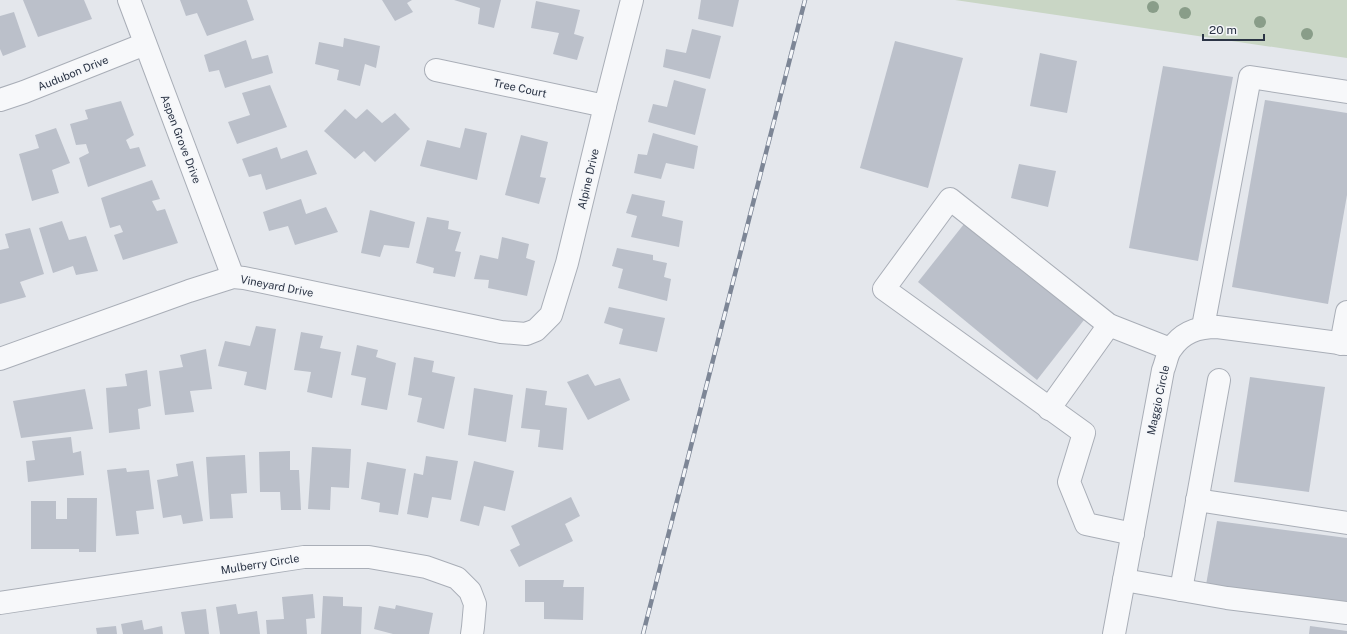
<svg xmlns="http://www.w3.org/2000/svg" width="1347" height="634" font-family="'Public Sans',sans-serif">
<rect width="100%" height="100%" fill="#e4e7ec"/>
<path fill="#c9d6c5" d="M955 0H1347V58Z"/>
<g fill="#bbc0ca">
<path d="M23 0H84L92 19 38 37Z"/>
<path d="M180 0H247L254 20 207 36 197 13 186 16Z"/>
<path d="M382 0H412L407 3 413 12 395 21Z"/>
<path d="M454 0H501L494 28 478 24 480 8Z"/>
<path d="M701 0H739L733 27 698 19Z"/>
<path d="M536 1 580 10 574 34 584 37 577 60 553 54 559 33 531 28Z"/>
<path d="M14 12 26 47 3 56 0 49V16Z"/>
<path d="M692 29 721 36 710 79 663 67 666 49 686 53Z"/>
<path d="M344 38 380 46 376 68 365 64 360 86 337 80 339 70 315 64 319 42 343 47Z"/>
<path d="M246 40 252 59 268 55 273 73 225 88 219 70 209 72 204 55Z"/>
<path d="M895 41 963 58 928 188 860 168Z"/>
<path d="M1040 53 1077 61 1067 113 1030 106Z"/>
<path d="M1163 66 1233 77 1198 261 1129 248Z"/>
<path d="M674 80 706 89 695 135 648 122 653 104 667 107Z"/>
<path d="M270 85 287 127 237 144 228 122 250 115 242 93Z"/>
<path d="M1265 100 1347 113V195L1328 304 1232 287Z"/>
<path d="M121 101 134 135 126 140 130 149 139 147 146 166 88 187 79 158 89 153 86 144 76 145 70 124 88 119 85 110Z"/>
<path d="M345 109 356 119 367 109 382 123 395 113 410 129 375 162 364 151 355 159 324 131Z"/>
<path d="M56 128 70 163 52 170 59 193 32 201 19 154 39 148 35 135Z"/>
<path d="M465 128 487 133 477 180 420 166 427 140 460 148Z"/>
<path d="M653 133 698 146 694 169 666 163 661 179 634 173 638 154 647 155Z"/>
<path d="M521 135 548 142 540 177 546 178 539 204 505 195Z"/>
<path d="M277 147 281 159 307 150 317 174 266 190 261 174 249 177 242 159Z"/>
<path d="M1019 164 1056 171 1048 207 1011 198Z"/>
<path d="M152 180 160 199 152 201 157 211 165 209 178 243 123 260 114 235 123 232 120 225 110 228 101 198Z"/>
<path d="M632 194 665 201 662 216 683 221 679 247 631 237 637 216 626 213Z"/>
<path d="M301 199 306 214 326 207 338 232 295 245 288 226 269 231 263 212Z"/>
<path d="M370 210 415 222 409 248 384 245 380 257 361 253Z"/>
<path d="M427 217 449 221 448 229 461 232 455 251 461 252 455 277 433 273 434 268 416 263Z"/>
<path d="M62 221 69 240 86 236 98 271 76 275 73 266 53 273 39 228Z"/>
<path d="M964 224 1084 320 1037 380 918 282Z"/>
<path d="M30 228 44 274 20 282 26 297 0 304V250L9 248 5 234Z"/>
<path d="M502 237 529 244 526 258 535 261 527 296 488 288 489 280 474 279 480 255 498 259Z"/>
<path d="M617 248 653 255V260L667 263 664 277 671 279 667 301 618 288 623 269 612 266Z"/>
<path d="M609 307 665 318 657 352 619 344 623 329 604 323Z"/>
<path d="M256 326 276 329 266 390 244 385 247 372 218 366 225 341 250 346Z"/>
<path d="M301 332 323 336 320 348 341 352 332 398 307 392 311 372 294 370Z"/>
<path d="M357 345 378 350 376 357 396 363 387 410 361 405 366 378 351 375Z"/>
<path d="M206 349 212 389 190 391 194 412 165 415 159 371 183 367 180 355Z"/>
<path d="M414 357 434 361 432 372 455 377 444 429 417 422 422 398 408 395Z"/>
<path d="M147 370 151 406 138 409 140 429 109 433 106 388 127 386 125 374Z"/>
<path d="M588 374 595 386 620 378 630 400 588 420 567 382Z"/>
<path d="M1250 377 1325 387 1309 492 1234 482Z"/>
<path d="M474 388 513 395 506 442 468 435Z"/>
<path d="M526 388 547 391 545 405 567 408 563 450 538 447 540 430 521 428Z"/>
<path d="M85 389 93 429 21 438 13 401Z"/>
<path d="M71 437 73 453 81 451 84 475 28 482 26 461 35 460 32 441Z"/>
<path d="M312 447 351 449 349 488 331 487 330 510 308 509Z"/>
<path d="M290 451V470H299L301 510H281L280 492H260L259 452Z"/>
<path d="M245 455 247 493 231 494 233 518 210 519 206 457Z"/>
<path d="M426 456 458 461 451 500 432 497 428 518 407 514 414 473 423 475Z"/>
<path d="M193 461 203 521 183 524 181 515 163 518 157 480 178 476 176 464Z"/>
<path d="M474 461 514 471 505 511 484 506 479 526 460 521Z"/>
<path d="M367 462 406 469 398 515 379 512 380 503 361 499Z"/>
<path d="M126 468 127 472 149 470 154 509 136 511 139 534 116 536 107 470Z"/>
<path d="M571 497 580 516 565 524 573 541 519 567 510 550 520 545 511 526Z"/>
<path d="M67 498H97L96 552H79V549H31V501H56V519H67Z"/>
<path d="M1217 521 1347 538V604L1206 585Z"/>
<path d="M525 580H564L563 587H584L583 620 544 619V602H525Z"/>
<path d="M313 594 315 618 306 619 307 634H267L266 620 284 619 282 597Z"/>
<path d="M323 596 343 597V606L362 607 361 634H321Z"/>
<path d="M236 604 238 614 257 611 260 634H220L216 607Z"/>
<path d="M396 605 433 613 429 634H393L374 629 379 606 395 609Z"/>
<path d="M206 609 209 634H185L181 612Z"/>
<path d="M142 620 144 630 162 626 163 634H123L121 624Z"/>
<path d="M116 626 117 634H97L96 628Z"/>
<path d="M1310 626 1347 631V634H1309Z"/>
</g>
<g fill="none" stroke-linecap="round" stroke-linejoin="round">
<g stroke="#a9aeb7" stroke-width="24">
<g id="minor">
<path d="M129 0 233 277"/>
<path d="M436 70 605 106"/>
<path d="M0 100 24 92 145 44"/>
<path d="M1203 327 1250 77 1347 92"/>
<path d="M1341 344 1347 312"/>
<path d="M0 359 189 291 233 277 244 278 501 332 526 334 536 330 551 315 567 263 605 106 632 0"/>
<path d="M1049 409 1109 325"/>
<path d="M1197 500 1347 523"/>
<path d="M1133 534 1086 524 1069 482 1084 433 884 289 950 199 1109 325 1170 349"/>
<path d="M1124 580 1227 598 1347 613"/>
<path d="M1181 590 1219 380"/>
<path d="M0 603 304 557H369L426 567 457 578 470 591 475 604 473 627 472 634"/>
<path d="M1114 634 1163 370C1166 363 1167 354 1171 349 1182 332 1198 327 1217 327L1347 344"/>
</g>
</g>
<use href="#minor" stroke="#f7f8fa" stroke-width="22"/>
<g stroke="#7d8696" stroke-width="4.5">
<path id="rail" d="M643 634 805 0"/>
</g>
<use href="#rail" stroke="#f4f6f9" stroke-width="3" stroke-dasharray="9" stroke-linecap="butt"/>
</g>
<g fill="#899d89">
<circle cx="1153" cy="7" r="6"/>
<circle cx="1185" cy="13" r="6"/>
<circle cx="1260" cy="22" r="6"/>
<circle cx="1307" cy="34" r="6"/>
</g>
<g text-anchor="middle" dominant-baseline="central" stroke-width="3" stroke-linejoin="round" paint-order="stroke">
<g font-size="11" fill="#2b3445" stroke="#f4f6f9">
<text transform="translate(73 73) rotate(-22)">Audubon Drive</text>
<text transform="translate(520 88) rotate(12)">Tree Court</text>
<text transform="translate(181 139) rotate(69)">Aspen Grove Drive</text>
<text transform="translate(588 179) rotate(-77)">Alpine Drive</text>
<text transform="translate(277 286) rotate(11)">Vineyard Drive</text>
<text transform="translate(1158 400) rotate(-78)">Maggio Circle</text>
<text transform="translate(260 564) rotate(-9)">Mulberry Circle</text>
</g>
</g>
<path d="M1203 34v6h61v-6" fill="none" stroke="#2b3445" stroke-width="2"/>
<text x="1209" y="34" font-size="12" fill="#2b3445" stroke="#f4f6f9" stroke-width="3" paint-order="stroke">20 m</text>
</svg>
